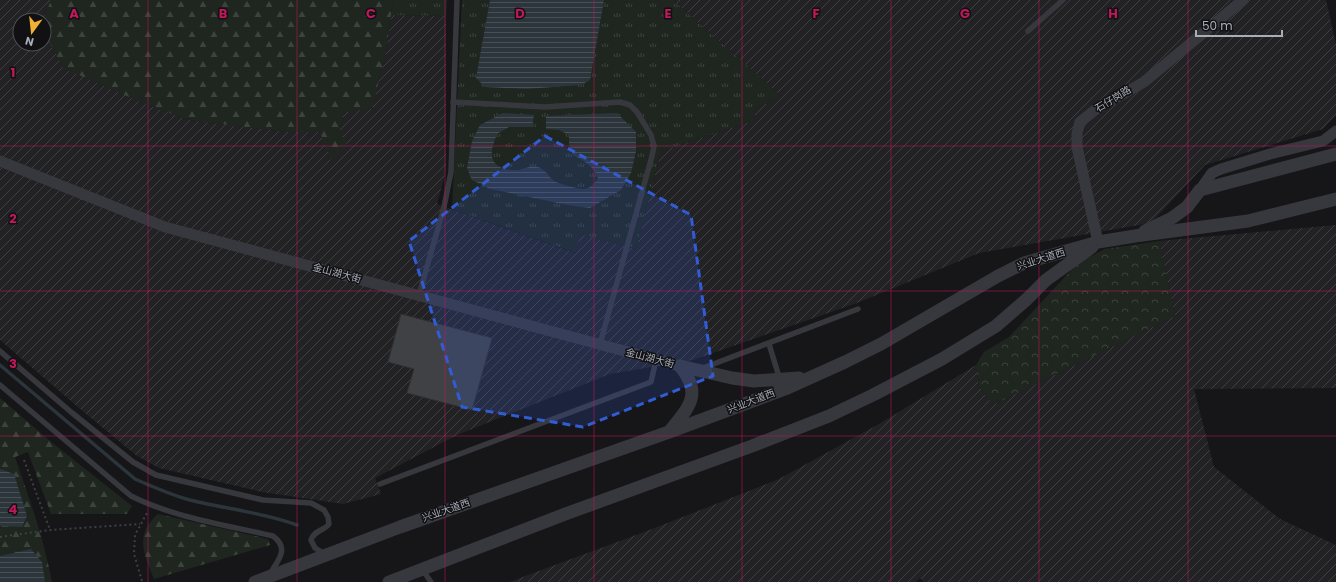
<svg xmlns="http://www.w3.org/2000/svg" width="1336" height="582" font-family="Poppins,'Noto Sans SC',sans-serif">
<defs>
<pattern id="industrial-furrows" width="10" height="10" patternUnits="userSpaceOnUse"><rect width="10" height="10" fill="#222225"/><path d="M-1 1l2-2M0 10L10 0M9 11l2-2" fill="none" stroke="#3f3f43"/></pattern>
<pattern id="grass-tufts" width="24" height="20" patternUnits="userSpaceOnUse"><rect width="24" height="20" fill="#1e261f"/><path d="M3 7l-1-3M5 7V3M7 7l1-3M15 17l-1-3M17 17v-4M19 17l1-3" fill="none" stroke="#3c433d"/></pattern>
<pattern id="forest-firs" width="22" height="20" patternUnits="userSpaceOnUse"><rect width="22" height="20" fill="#1e261f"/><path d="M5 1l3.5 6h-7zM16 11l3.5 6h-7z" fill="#3c433d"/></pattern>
<pattern id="park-crowns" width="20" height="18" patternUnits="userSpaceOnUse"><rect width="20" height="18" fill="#1e261f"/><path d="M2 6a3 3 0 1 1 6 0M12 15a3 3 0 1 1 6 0" fill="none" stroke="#3c433d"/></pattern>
<pattern id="water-rules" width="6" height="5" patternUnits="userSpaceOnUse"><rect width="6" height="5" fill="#2c353c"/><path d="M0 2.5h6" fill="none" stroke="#485056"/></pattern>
</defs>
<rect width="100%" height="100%" fill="#161618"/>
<g fill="url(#industrial-furrows)">
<path d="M0 0H51L43 20H20V44H44V32L64 68 145 104 189 120 286 132H320L340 129 344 112 372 108 386 52 391 15 446 16V170L437 204 575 253 580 234 636 249 661 151 755 120 754 109 782 97 673 0H1326L1336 44V115L1323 129 1205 165 1151 223 979 253 857 303 693 360 610 374 457 435 375 478 381 494 343 504 262 492 159 468 137 456 79 408 0 340Z"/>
<path d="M1336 225V388L1194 389 1214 467 1280 519 1336 545V582H924L920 578 916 582H509L652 529 779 479 879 424 976 365 979 386 993 405 1175 316 1159 241Z"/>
</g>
<g fill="url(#grass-tufts)">
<path d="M393 0H447L446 16 391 15Z"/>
<path d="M462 0H673L782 97 754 109 755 120 661 151 636 249 580 234 576 253 452 209Z"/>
</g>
<g fill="url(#forest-firs)">
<path d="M51 0H393L386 52 372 109 344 112 340 129 347 143 331 161 320 132H286L189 120 145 104 63 68 44 32 43 20Z"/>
<path d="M0 398 50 441 132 506 127 514H51L28 452 15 457C29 498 44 539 52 582H0Z"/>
<path d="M158 514 268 539 270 545 154 579C144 554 134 535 158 514Z"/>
</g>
<path fill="url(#park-crowns)" d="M1159 241 1175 316 993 405 979 386 976 365 984 352 1009 337 1078 263 1105 249Z"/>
<g fill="url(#water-rules)">
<path d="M490 0H604L590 80 581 85 526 89 485 87 476 78Z"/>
<path d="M503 113 534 115 532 127H509L497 134C495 140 491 148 492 155 492 167 507 171 517 170 525 169 530 165 538 167 545 169 549 177 554 181 560 184 578 189 584 189 590 189 595 183 598 178 592 165 586 162 573 155L569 144V135L559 130 546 129V116L617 113 636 132V151L631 173 621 190 590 208 568 205 490 189 472 180 467 168 472 141 480 125Z"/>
<path d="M0 469 14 474 27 516 22 527 0 526Z"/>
<path d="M31 549 42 562 45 582H0V556Z"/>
</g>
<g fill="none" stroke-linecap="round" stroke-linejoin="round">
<path stroke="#2c353c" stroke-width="3.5" d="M0 365 135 479C153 487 171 495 190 500 225 509 262 512 297 525"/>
</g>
<path fill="#404145" stroke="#303034" d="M401 314 492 338 472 410 407 393 414 369 388 362Z"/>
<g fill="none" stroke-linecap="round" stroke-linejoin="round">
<g stroke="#3d3f44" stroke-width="2" stroke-dasharray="2 3" stroke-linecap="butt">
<path d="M24 460 50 530"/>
<path d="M0 537 50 530 140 524"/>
<path d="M142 581 134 554 135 535 148 511"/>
</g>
<g stroke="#37383d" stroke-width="5.5">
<path d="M1028 31 1063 0"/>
<path d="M453 102 545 107 620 102 630 105 637 112 651 135 654 146 652 156 600 344"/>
<path d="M419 295 444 207 451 172 457 0"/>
<path d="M769 344 780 380"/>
<path d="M0 351 71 412 133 462 156 475 263 500 311 503 324 510 328 517 329 524C324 531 314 530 311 540L315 548 325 554"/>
<path d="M703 368 858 309"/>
<path d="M0 385 131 496C175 518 226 525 273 536 290 549 278 560 270 574"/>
<path d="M380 484 651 382 656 360"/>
<path d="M422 569 431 582"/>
</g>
<g stroke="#37383d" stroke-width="11">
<path d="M0 161 165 227 680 366"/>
<path d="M1200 190 1212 173 1221 169 1270 154 1323 141 1336 131"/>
<path d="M1098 242 1077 147V133L1080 122 1095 110 1144 82 1243 0"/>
</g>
<g stroke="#37383d" stroke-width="13">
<path d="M1145 231 1172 218 1187 207 1200 190 1336 154"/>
<path d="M680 366 732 378 754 381 799 378"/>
<path d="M670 431C689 407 703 394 680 366"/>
<path d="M255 582 400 527 669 432 785 389 845 362 881 344 998 276 1024 263 1098 242 1135 236 1248 221 1336 199"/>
<path d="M389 582 568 513 752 446 829 416 873 395 942 359 996 326 1027 299 1046 280 1092 247"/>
</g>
</g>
<path fill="#325cd3" fill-opacity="0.2" stroke="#325cd3" stroke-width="3" stroke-dasharray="8 5" stroke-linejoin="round" d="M545 136 691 215 713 376 583 427 462 407 409 241Z"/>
<path fill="none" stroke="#c2185b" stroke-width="1" stroke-opacity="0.55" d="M148 0V582M297 0V582M445 0V582M594 0V582M742 0V582M891 0V582M1039 0V582M1188 0V582M0 146H1336M0 291H1336M0 436H1336"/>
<g text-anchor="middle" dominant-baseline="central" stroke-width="3" stroke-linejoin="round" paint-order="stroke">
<g font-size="10" fill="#a8adb8" stroke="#111113">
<text transform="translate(1113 99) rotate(-31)">石仔岗路</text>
<text transform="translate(1041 259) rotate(-18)">兴业大道西</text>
<text transform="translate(337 273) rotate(15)">金山湖大街</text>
<text transform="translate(650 358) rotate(15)">金山湖大街</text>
<text transform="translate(751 401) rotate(-21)">兴业大道西</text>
<text transform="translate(446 510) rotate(-19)">兴业大道西</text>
</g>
</g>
<g font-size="13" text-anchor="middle" font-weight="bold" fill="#c2185b" stroke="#111113" stroke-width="3" stroke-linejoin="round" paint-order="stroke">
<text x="74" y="18">A</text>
<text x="223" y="18">B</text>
<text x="371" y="18">C</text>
<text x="520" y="18">D</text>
<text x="668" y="18">E</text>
<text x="816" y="18">F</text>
<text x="965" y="18">G</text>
<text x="1113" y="18">H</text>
<text x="13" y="77">1</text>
<text x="13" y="223">2</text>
<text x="13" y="368">3</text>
<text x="13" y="514">4</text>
</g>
<g transform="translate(32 32) rotate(195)"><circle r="19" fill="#111113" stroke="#4d4f55"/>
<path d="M0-3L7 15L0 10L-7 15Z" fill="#f2b134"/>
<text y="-6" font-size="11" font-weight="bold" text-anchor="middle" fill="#a8adb8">N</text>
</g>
<path d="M1196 30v6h86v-6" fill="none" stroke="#a8adb8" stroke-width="2"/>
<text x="1202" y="30" font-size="12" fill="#a8adb8" stroke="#111113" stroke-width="3" paint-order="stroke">50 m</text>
</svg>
